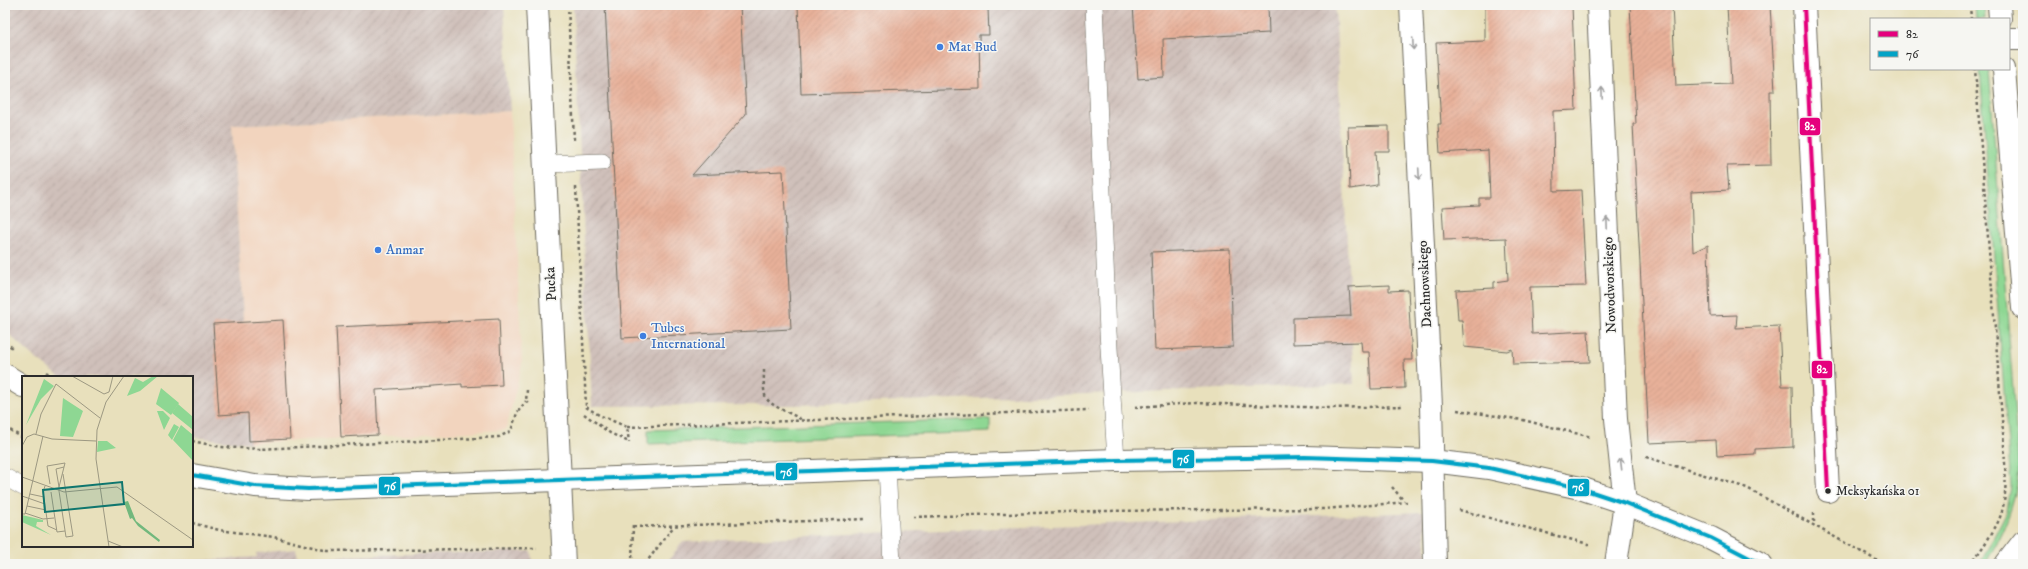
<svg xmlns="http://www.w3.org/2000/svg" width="2028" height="569" font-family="'IM FELL DW Pica',serif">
<defs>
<pattern id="industrial-furrows" width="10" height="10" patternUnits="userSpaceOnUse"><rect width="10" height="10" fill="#cfc0ba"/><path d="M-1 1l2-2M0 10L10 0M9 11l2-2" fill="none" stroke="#b2a5a0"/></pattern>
<pattern id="building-hatch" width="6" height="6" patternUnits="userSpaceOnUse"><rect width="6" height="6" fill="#e8b19a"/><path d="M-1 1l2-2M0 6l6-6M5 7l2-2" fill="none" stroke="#c79885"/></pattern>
</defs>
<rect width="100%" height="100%" fill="#f6f6f2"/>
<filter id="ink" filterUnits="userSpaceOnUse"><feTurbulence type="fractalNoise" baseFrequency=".025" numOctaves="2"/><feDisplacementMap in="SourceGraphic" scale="8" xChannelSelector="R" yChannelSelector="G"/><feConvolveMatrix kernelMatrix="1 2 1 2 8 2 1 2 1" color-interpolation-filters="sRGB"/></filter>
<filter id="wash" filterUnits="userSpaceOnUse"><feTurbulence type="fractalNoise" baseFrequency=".012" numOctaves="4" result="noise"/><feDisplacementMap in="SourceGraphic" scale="16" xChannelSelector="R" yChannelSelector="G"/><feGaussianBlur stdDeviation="0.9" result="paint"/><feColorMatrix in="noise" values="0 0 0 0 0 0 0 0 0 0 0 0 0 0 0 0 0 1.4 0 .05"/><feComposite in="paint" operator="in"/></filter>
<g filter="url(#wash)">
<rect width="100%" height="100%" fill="#e8e0bc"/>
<path fill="#f2d4be" d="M510 111 522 364 506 430 250 443 232 125Z"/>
<g fill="url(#industrial-furrows)" fill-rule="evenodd">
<path d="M5 5H504L510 111 232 125 250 443 192 437V377H60L35 358 5 331Z"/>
<path d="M573 5H1335L1354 384 795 405 592 406ZM781 170H783L788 276Z"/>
<path d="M1424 512 1427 564H666L682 542 891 532Z"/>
<path d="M296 549 298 557 531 551 532 564H135L257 557 256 553Z"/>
</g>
<g fill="#8ed793" stroke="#5c815f">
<path d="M1975 5H1984L1985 19H1976Z"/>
<path d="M1980 69H1989L2019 471C2015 506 2003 534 1985 564H1980L2007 511 2011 486Z"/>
<path d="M990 419V432L648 444V430Z"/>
</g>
<g id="blocks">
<g fill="url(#building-hatch)">
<path d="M605 5H740L746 114 692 175 783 171 791 329 622 338Z"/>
<path d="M798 5H978V8H988L989 35H979L980 89 801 94Z"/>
<path d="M1133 5H1268L1269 33 1163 39 1164 77 1138 79Z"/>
<path d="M1485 5H1572L1576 110 1553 111 1554 191 1581 190 1586 286 1530 287 1532 334 1588 331 1590 362 1513 364 1512 349 1507 351 1464 347 1462 320H1458L1456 290 1494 288V282L1508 280 1506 238 1444 240 1442 207 1479 205V198H1490L1488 150 1440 153 1438 124H1441L1436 43 1485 41Z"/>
<path d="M1630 5H1672L1676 86 1731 84 1727 5H1770L1775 91H1770L1771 165 1727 166 1729 190 1691 192 1693 252 1708 245 1710 316 1737 315 1736 328 1779 326 1782 386H1792L1793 447 1755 449V454L1717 456 1716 440 1649 443 1633 124H1636Z"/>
<path d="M1389 126V151H1375L1377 185 1350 189 1348 127Z"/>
<path d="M1230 249 1233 347 1155 350 1151 252Z"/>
<path d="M1389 285V291L1408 290 1412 360H1404L1405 388 1371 389 1369 352H1362L1361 342 1293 344V318L1351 316 1349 287Z"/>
<path d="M499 319 502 385 462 387V384L376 390 378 435 341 437 336 327Z"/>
<path d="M283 320 290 439 249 441 248 413 219 415 213 324Z"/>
</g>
</g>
</g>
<g filter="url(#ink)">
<use href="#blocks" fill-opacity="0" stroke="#6d6a5e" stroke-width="1"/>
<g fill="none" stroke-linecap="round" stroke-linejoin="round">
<g stroke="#6d6a5e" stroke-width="18">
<g id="service">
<path d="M1094 5 1108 332 1116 460"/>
<path d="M545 164 602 162"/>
<path d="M887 467 892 564"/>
<path d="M5 477 23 487"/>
</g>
</g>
<g stroke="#6d6a5e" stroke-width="24">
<g id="minor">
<path d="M1411 5 1431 406 1435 564"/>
<path d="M1598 5 1616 419 1625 503 1616 564"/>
<path d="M1804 5 1828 491"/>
<path d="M1999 5 2000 19"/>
<path d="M2009 39H2023"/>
<path d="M2004 69 2023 308"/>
<path d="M2006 564 2023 542"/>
</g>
</g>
<g stroke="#6d6a5e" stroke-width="24">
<path id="tertiary" d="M537 5 564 564"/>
</g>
<g stroke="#6d6a5e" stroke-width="24">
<g id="secondary">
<path d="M5 375 23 386"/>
<path d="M192 475 255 486 308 489 1116 460 1305 457 1432 461 1489 468 1580 488 1625 503 1711 538 1761 564"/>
</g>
</g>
<g stroke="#6d6a5e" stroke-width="2.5" stroke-dasharray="3 3" stroke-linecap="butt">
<path d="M568 5 574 140"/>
<path d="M1970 5 1971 19"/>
<path d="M576 187 586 407"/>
<path d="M5 342 14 349"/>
<path d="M764 370C764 378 763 388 765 395 768 407 794 413 803 421"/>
<path d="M46 372 53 377"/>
<path d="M527 390 526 401 529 403"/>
<path d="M586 407 599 415 627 427 629 442"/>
<path d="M1135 407 1195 403 1330 408 1404 406"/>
<path d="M1457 410 1523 420 1591 437"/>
<path d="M584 414 610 433 629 442"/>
<path d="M5 427 23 438"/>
<path d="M627 427 1089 410"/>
<path d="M192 441 221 447 259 449 499 437 511 431 517 413 526 401"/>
<path d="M1646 457 1747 488 1883 564"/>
<path d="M1392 487 1404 501"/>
<path d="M1459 510 1592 545"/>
<path d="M1814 513V525"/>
<path d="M913 517 1098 511 1325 509 1407 502"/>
<path d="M192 523 219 530 274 537 328 551 537 548"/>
<path d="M633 527 866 519"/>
<path d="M632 564 633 522"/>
<path d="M645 564 674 526"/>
<path d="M1971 564C1980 551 1991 536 1998 522 2009 498 2005 470 2004 445L1975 69"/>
</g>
<use href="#service" stroke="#fff" stroke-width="17"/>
<use href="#minor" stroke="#fff" stroke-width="22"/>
<use href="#tertiary" stroke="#fff" stroke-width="22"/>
<use href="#secondary" stroke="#fff" stroke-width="22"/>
<g stroke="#f6f6f2" stroke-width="7">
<path id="bus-1" d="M1804 5 1828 491"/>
</g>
<g stroke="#f6f6f2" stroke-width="7">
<path id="bus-2" d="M192 475 255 486 308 489 1116 460 1305 457 1432 461 1489 468 1580 488 1625 503 1711 538 1761 564"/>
</g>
<use href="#bus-1" stroke="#e5007d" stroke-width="4"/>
<use href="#bus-2" stroke="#02a3c6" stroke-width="4"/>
</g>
<defs><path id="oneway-shaft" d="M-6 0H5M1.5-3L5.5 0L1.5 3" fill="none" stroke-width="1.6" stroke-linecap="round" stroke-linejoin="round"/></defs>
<g stroke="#a0a0a0">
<use href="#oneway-shaft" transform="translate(1413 44) rotate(87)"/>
<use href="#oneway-shaft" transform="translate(1602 93) rotate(-92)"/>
<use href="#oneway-shaft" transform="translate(1419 174) rotate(87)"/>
<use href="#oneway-shaft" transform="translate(1607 223) rotate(-92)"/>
<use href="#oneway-shaft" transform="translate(1621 464) rotate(-97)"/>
</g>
</g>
<g fill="#3f7fe0" stroke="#f6f6f2" stroke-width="1.5">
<circle cx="940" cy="47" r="4"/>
<circle cx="378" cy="250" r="4"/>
<circle cx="643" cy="336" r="4"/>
</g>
<circle fill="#2b2b2b" stroke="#f6f6f2" stroke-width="1.5" cx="1828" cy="491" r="3.5"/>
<g text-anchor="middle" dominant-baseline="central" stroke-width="3" stroke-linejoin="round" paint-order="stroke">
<g font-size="13" fill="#2b2b2b" stroke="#f6f6f2" text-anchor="start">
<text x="1836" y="491">Meksykańska 01</text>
</g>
<g font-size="14" fill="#366cbe" stroke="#f6f6f2" text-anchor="start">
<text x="948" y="47">Mat Bud</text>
<text x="386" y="250">Anmar</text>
<text x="651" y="328">Tubes<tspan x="651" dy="16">International</tspan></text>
</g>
<g font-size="14" fill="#2b2b2b" stroke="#f6f6f2">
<text transform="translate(551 284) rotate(-93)">Pucka</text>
<text transform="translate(1425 284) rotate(-93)">Dachnowskiego</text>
<text transform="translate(1610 285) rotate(-92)">Nowodworskiego</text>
</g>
</g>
<g transform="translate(22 376)">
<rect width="171" height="171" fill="#e8e0bc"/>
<path d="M131 0H136L118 15 105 20 113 2 121 6ZM22 3 32 10 19 23 4 49ZM156 28 171 41V54L150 37ZM159 49 171 59V85L151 64ZM76 65H85L94 72 75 76ZM0 139 21 144V146H15L14 150 29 159 0 146Z" fill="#8ed793"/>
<path d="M106 125 114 145 138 164 137 166 116 150 110 142 108 143 102 126Z" fill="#72b87d"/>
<path d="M139 12 157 27 149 39 134 28ZM41 22 61 35 51 61 38 60ZM135 35H141L148 42 142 54ZM152 48 157 51 150 64 146 59Z" fill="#8ed793"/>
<path fill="none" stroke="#9c9882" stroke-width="1" d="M50 0 82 18 87 16 91 0M14 58 19 38 34 8 78 42M0 70 5 61 12 58 30 63 74 65M41 98 51 160 44 161 37 115V111L42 91M0 101 42 116 95 111 171 164M28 108 25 90 43 87 42 91M23 110 21 116 26 150 35 154M37 111 34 93 42 91M29 116 35 156 43 155M8 118 22 121M0 120 23 128M5 130 24 134M3 137 21 143 32 142M0 138H3L5 130 21 60M86 165 101 171M87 171 74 83 75 54 84 26 102 0"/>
<path fill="#0f766e" fill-opacity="0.15" stroke="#0f766e" stroke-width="2" d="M100 106 102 128 23 136 21 114Z"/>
<rect width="171" height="171" fill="none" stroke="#2b2b2b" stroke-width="2"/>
</g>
<g stroke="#f6f6f2" stroke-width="1.5">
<rect x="1799" y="117" width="22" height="19" rx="4" fill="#e5007d"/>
<rect x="1811" y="360" width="22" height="19" rx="4" fill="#e5007d"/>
<rect x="1172" y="449" width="23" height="20" rx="4" fill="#02a3c6"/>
<rect x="775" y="462" width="23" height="19" rx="4" fill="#02a3c6"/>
<rect x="378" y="476" width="23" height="20" rx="4" fill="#02a3c6"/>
<rect x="1567" y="478" width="23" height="19" rx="4" fill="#02a3c6"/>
</g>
<g font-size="11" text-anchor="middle" font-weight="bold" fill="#fff">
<text x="1810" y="130">82</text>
<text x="1822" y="373">82</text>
<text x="1183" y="463">76</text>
<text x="786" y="476">76</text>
<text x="390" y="490">76</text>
<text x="1578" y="491">76</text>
</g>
<rect width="2028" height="569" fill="none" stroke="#f6f6f2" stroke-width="20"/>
<rect x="1870" y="18" width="140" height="52" fill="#f6f6f2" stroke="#a5a5a2"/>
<rect x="1878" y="31" width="20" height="6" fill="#e5007d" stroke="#a5a5a2"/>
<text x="1906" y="38" font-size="12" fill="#2b2b2b">82</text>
<rect x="1878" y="51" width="20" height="6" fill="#02a3c6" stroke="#a5a5a2"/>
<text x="1906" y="58" font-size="12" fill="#2b2b2b">76</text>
</svg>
